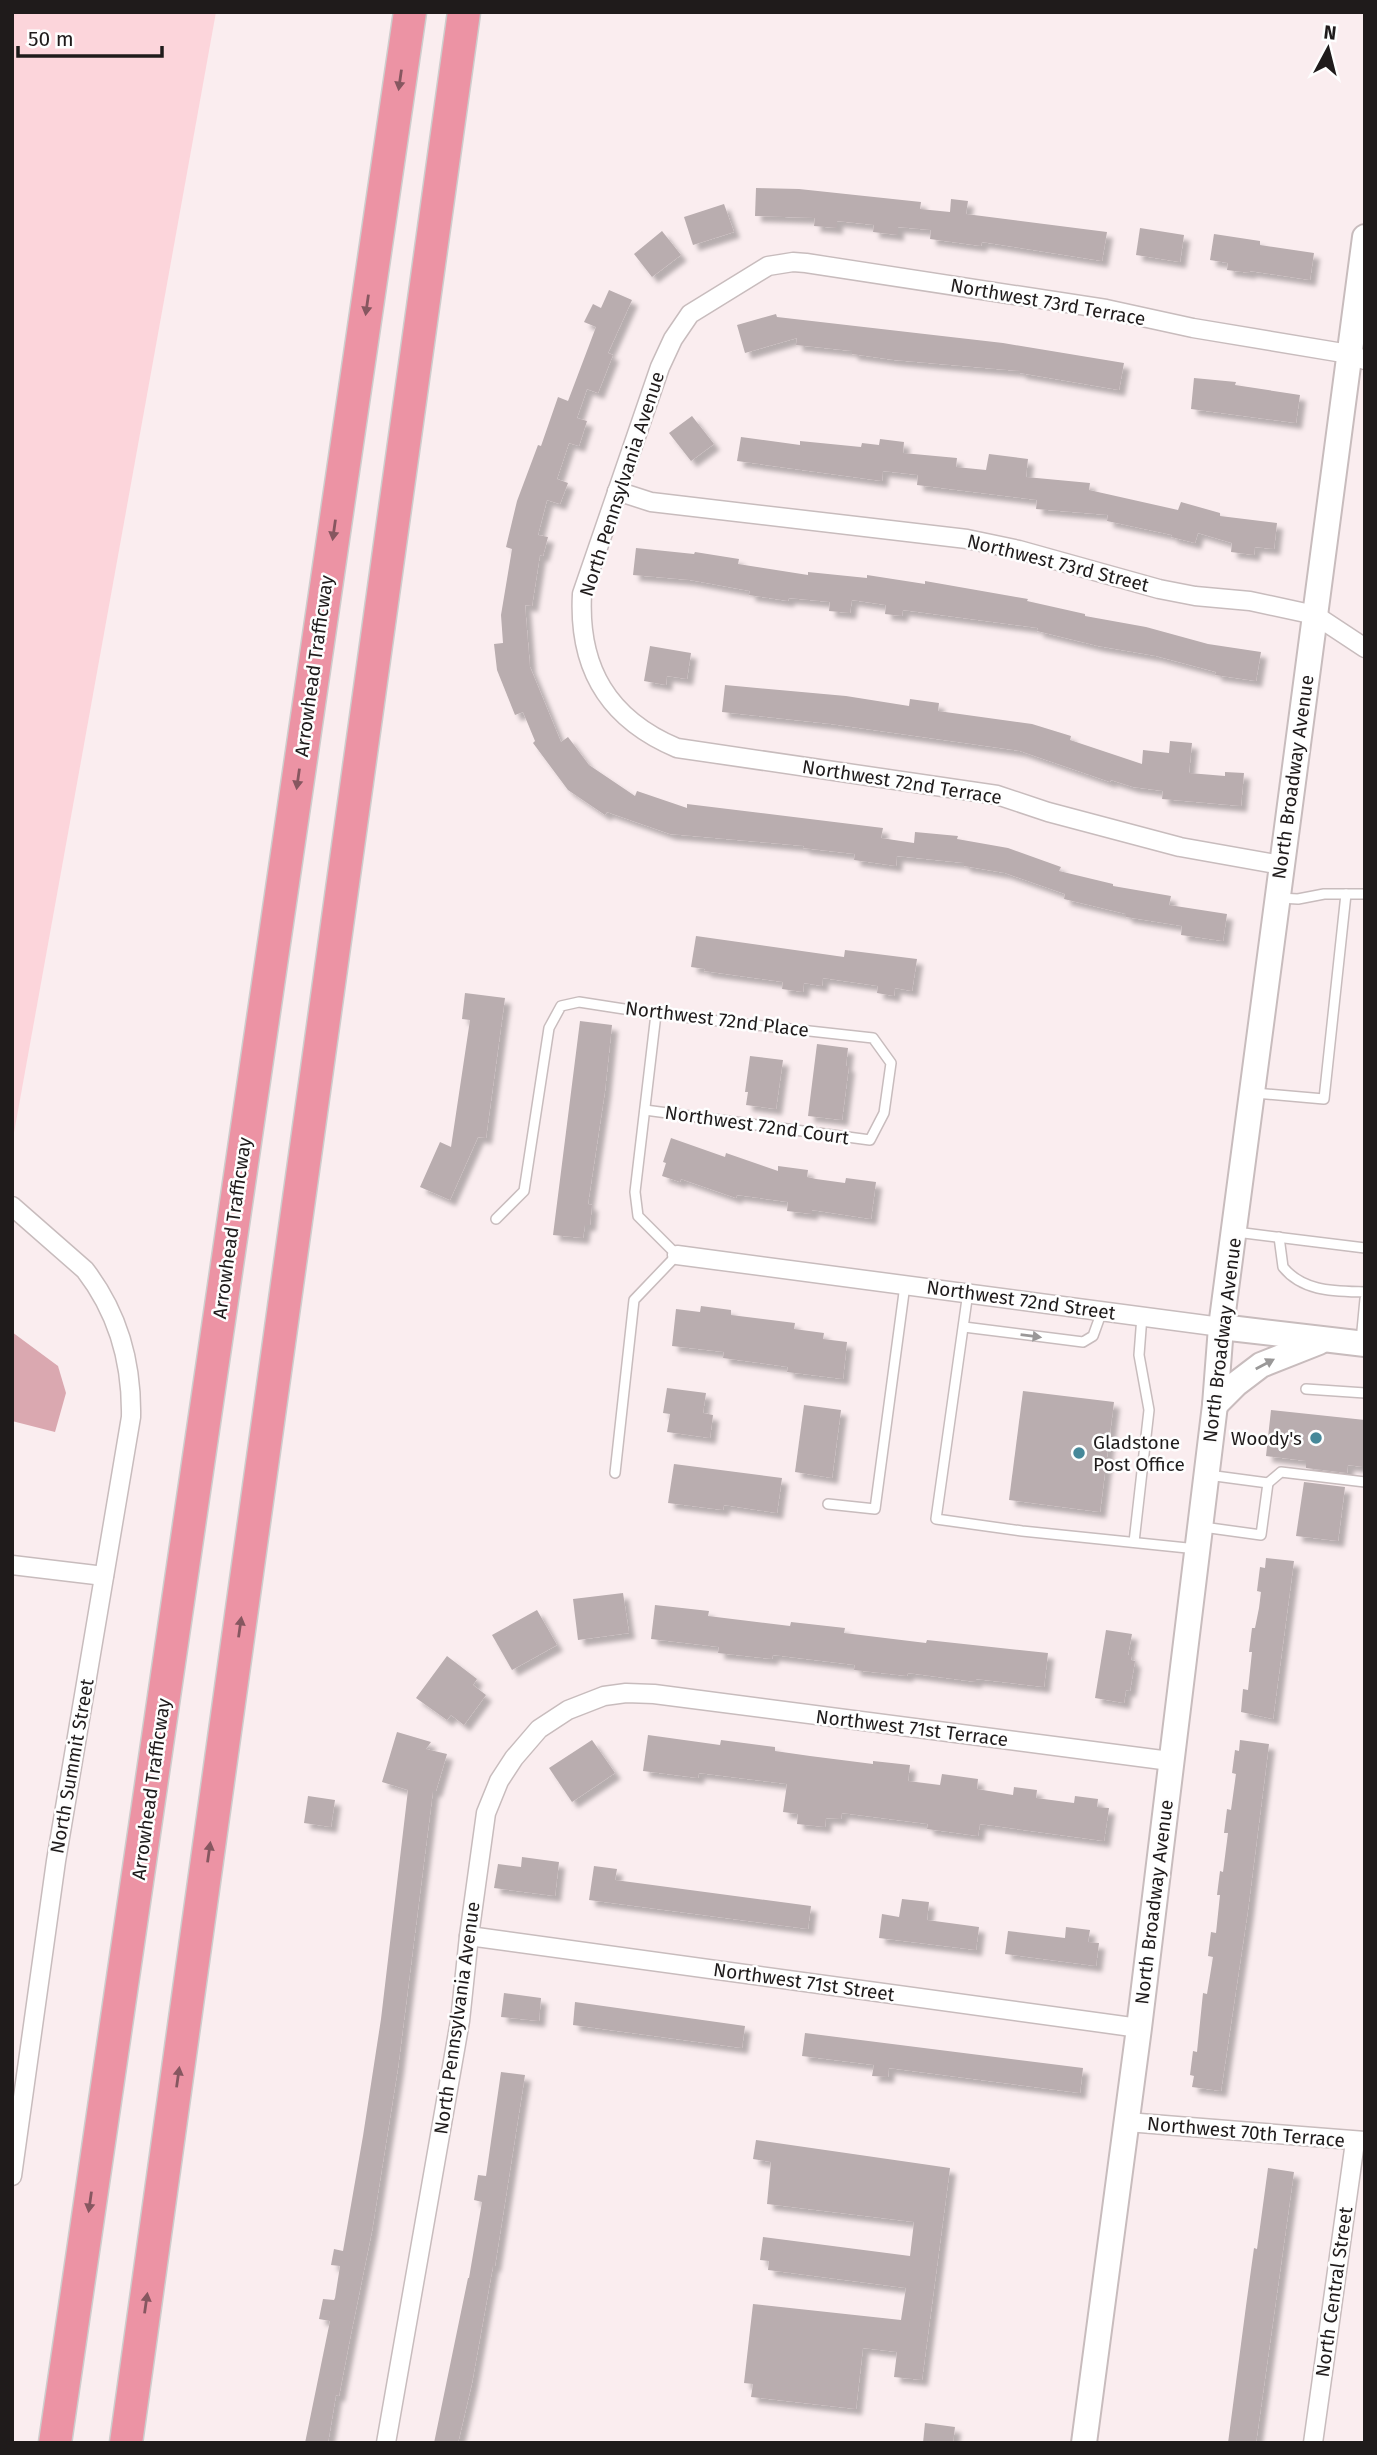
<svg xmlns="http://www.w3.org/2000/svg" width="1377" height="2455" font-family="'Fira Sans',sans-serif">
<defs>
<filter id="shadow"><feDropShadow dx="6" dy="6" stdDeviation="2" flood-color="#0004"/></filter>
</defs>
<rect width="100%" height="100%" fill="#faedef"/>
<path fill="#fcd5db" d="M12 12H216L12 1144Z"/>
<path fill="#daa8b0" d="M12 1332 58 1366 66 1393 55 1432 12 1421Z"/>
<g fill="#b9adaf" filter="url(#shadow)">
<path d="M756 188 799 189 921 202 920 209 950 212 951 199 968 201 966 214 1107 232 1102 261 982 242 981 246 930 239 931 230 898 227V235L873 232 874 225 837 221V228L814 226 815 218 755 216Z"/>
<path d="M724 204 734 232 693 245 684 217Z"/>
<path d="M1140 228 1184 235 1180 262 1136 255Z"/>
<path d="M662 231 681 255 652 277 634 254Z"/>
<path d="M1214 234 1260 241V245L1314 253 1310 280 1250 271V273L1227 270 1228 263 1210 260Z"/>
<path d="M609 290 632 300 608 353 613 355 598 393 587 389 577 418 587 421 579 446 569 443 557 479 568 483 560 504 547 500 538 535 548 537 543 556 540 555 532 606 525 605 530 667 561 742 568 737 589 765 635 796 637 791 687 808V804L883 828 881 838 914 843 915 832 958 836 957 839 1008 848 1061 867 1059 871 1113 884V886L1171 896 1169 905 1227 914 1223 941 1181 935 1182 926 1126 917V914L1064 899 1065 894 1005 873 964 866V863L897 856 896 866 854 860 855 854 803 848 804 846 670 834 607 812 605 815 568 790 533 743 535 741 523 712 515 715 497 670 494 644 503 643 501 615 512 549 506 547 517 501 538 445 541 446 558 397 568 401 596 327 584 322 593 304 601 308Z"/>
<path d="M776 314 777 317 1003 343 1124 363 1119 390 1020 373V371L894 360 852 354V351L796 345 797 338 745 353 737 325Z"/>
<path d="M1194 378 1236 382 1235 385 1300 395 1296 423 1191 409Z"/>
<path d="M692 416 714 444 691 461 669 433Z"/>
<path d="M741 437 800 445V441L861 447 862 443 879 445 880 439 904 442 903 453 957 458 956 467 986 470 989 454 1028 459 1026 477 1090 483 1089 490 1178 510 1181 502 1220 513V516L1277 523 1274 549 1255 547 1254 555 1231 552 1232 543 1198 533 1195 543 1171 537 1172 535 1107 521 1108 515 1036 509 1037 500 917 485 918 475 883 471 882 481 737 461Z"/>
<path d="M636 548 694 554 695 552 739 559 738 564 808 575V572L867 578V575L925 584V581L1028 599 1027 601 1085 614V616L1146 627 1208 644 1261 652 1256 681 1215 675 1216 672 1156 656 1098 646 1037 631 1038 628 903 610 902 616 885 614 886 605 852 600 850 613 829 611 830 602 789 598 788 601 749 595 750 591 690 580 633 575Z"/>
<path d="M650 646 691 653 687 679 667 676 666 685 644 681Z"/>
<path d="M725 685 846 696 909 706 910 699 939 703 938 711 1032 724 1071 736 1070 740 1142 764 1143 750 1169 753 1170 741 1192 743 1189 773 1225 776V772L1244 773 1241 806 1162 799 1163 791 1133 787 1111 780 1110 782 1020 751 831 724 722 712Z"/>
<path d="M696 936 844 957 845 950 917 959 912 991 895 988 894 996 877 993 878 986 823 978 822 986 804 983 803 992 782 989 783 982 704 971 705 969 691 967Z"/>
<path d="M465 993 505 998 486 1138 478 1137 450 1200 420 1187 440 1142 451 1147 470 1020 462 1019Z"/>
<path d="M580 1021 612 1025 605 1091 588 1204 592 1205 590 1225H585L583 1238 553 1235Z"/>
<path d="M817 1044 848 1048 846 1066H849L842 1120 808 1116Z"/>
<path d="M750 1056 783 1060 776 1109 746 1105 748 1092H745Z"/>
<path d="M671 1138 725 1157 726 1153 778 1171V1166L808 1170 807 1177 816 1179 845 1183 846 1178 876 1182 871 1219 812 1210V1214L787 1211 788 1202 737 1195 736 1198 681 1179 680 1182 662 1176 666 1163 663 1162Z"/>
<path d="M701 1306 731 1310V1315L795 1323 794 1329 824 1333 823 1339 847 1342 843 1379 787 1372 788 1367 723 1358 724 1352 672 1346 676 1309 700 1312Z"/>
<path d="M667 1388 706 1393 703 1413 713 1415 710 1438 667 1432 670 1414 663 1413Z"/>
<path d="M1023 1391 1114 1402 1100 1512 1009 1500Z"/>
<path d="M804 1405 841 1410 832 1478 795 1472Z"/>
<path d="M1271 1410 1365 1420 1363 1467 1348 1465 1347 1473 1306 1468V1461L1266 1456Z"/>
<path d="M674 1464 782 1478 777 1513 724 1505 723 1510 668 1503Z"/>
<path d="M1304 1482 1345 1487 1338 1541 1296 1536Z"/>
<path d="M1266 1558 1294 1561 1273 1719 1241 1712 1243 1689 1248 1690 1252 1652H1249L1252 1628H1255L1259 1608 1261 1592 1257 1591 1260 1567 1265 1568Z"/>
<path d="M623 1593 629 1633 578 1640 573 1599Z"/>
<path d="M655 1605 709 1611 708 1616 790 1626 791 1622 845 1628 844 1633 926 1643 927 1640 1048 1653 1044 1687 976 1679V1682L908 1673 907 1676 854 1670 855 1665 773 1655 772 1659 718 1653 719 1647 651 1639Z"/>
<path d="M537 1610 557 1645 512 1670 492 1635Z"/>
<path d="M1106 1630 1132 1634 1128 1655H1132L1131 1660 1135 1661 1130 1691 1126 1690 1124 1703 1095 1698Z"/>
<path d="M447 1656 477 1679 473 1685 486 1695 464 1725 451 1715 447 1720 416 1698Z"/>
<path d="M397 1732 431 1742 426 1749 447 1754 436 1791H433L398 2068 372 2231 350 2339 339 2396 336 2395 328 2443H305L330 2321 319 2319 323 2299 334 2300 335 2298 340 2266 331 2265 334 2249 343 2251 363 2136 381 2019 408 1790 382 1782Z"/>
<path d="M648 1735 720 1745 721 1740 775 1747V1751L810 1756 873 1764V1761L910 1765 908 1781 940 1785 942 1774 978 1779 977 1789 1013 1795 1014 1787 1037 1790 1036 1798 1074 1803 1075 1796 1098 1799 1097 1807 1109 1808 1104 1841 980 1824 978 1836 927 1829 928 1824 842 1813 841 1819 826 1818 825 1827 797 1824 798 1814 783 1812 787 1784 699 1773 698 1778 643 1771Z"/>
<path d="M592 1740 615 1773 572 1802 549 1768Z"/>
<path d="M1240 1740 1269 1744 1248 1910 1221 2091 1192 2087 1194 2076 1190 2075 1193 2051 1197 2052 1203 1993 1207 1994 1213 1957 1208 1956 1211 1932 1216 1933 1220 1895H1217L1220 1871 1223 1872 1228 1833H1224L1227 1809 1231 1810 1236 1774 1232 1773 1235 1750 1239 1751Z"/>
<path d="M308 1796 335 1800 331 1827 304 1823Z"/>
<path d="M522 1857 559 1862 555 1896 494 1888 498 1864 521 1867Z"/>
<path d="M594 1866 617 1869 615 1880 811 1906 808 1929 589 1900Z"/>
<path d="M902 1899 929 1902 927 1920 979 1927 976 1950 879 1938 882 1914 899 1917Z"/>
<path d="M1066 1927 1090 1930 1088 1942 1099 1943 1096 1966 1005 1954 1008 1931 1065 1938Z"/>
<path d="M504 1993 541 1998 539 2021 501 2017Z"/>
<path d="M575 2002 745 2026 742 2048 573 2025Z"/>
<path d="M805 2033 1083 2068 1080 2093 889 2068 888 2077 872 2076 874 2065 802 2056Z"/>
<path d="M501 2072 525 2075 495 2266H493L472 2383 458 2443H434L468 2278H469L482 2202 474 2200 478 2175 486 2176Z"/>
<path d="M756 2140 950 2168 922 2380 894 2377 897 2352 863 2348 856 2409 751 2397 753 2384 744 2383 753 2304 901 2320 906 2288 768 2270 769 2261 760 2260 763 2237 910 2256 914 2222 767 2204 771 2162 753 2159Z"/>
<path d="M1268 2168 1294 2172 1256 2443H1228L1246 2306 1254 2248 1257 2249Z"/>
<path d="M925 2423 955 2427 953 2443H923Z"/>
</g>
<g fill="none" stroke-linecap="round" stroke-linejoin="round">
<g stroke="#c8bcbd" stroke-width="12">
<g id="lane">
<path d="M1279 898 1298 899 1324 894H1365"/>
<path d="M1255 1093 1324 1099 1346 894"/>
<path d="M496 1219 524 1191 549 1028 561 1006 579 1002 656 1014 873 1038 891 1063 884 1113 870 1140 645 1110"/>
<path d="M1236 1232 1365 1248"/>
<path d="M1279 1237 1283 1267C1303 1292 1335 1291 1365 1292"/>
<path d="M968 1292 936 1519 1022 1531 1197 1549"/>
<path d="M964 1327 1083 1342 1093 1336 1102 1311"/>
<path d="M1361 1341 1365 1299"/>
<path d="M1306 1389 1365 1393"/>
<path d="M615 1473 634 1300 677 1255 638 1216 635 1192 656 1014"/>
<path d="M1268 1483 1281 1472 1365 1482"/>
<path d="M828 1504 875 1509 905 1285"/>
<path d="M1203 1527 1261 1535 1268 1483 1208 1475"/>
<path d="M1134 1542 1149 1410 1139 1355 1142 1316"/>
</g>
</g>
<g stroke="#c8bcbd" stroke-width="21">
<g id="street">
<path d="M617 491 651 502 967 539 1019 550 1159 589 1195 596 1250 601 1315 615 1365 648"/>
<path d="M1281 865 1180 847 1048 812 997 795 677 748C608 719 578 668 582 594L660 367 673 339 690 314 768 266 793 262 806 263 1106 309 1193 328 1349 354 1365 360"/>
<path d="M12 1206 85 1270C119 1314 132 1363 131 1417L56 1861 12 2176"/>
<path d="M677 1255 1221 1327"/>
<path d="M12 1565 104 1576"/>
<path d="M469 1936 1139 2028"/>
<path d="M1127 2122 1365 2141"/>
<path d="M386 2443 460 2021 469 1936 486 1813 499 1781 514 1758 539 1729 568 1710 604 1696 626 1693 654 1694 1170 1761"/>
<path d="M1313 2443 1355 2142"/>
</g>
</g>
<g stroke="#c8bcbd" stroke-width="28">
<g id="secondary">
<path d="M1221 1327 1365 1344"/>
<path d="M1215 1405 1236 1384 1261 1365 1319 1342"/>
<path d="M1084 2443 1139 2028 1215 1405 1221 1327 1365 237"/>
</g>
</g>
<g stroke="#cecdcd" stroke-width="35">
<g id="highway">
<path d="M55 2443 410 12"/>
<path d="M126 2443 464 12"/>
</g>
</g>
<use href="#lane" stroke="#fff" stroke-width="9"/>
<use href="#street" stroke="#fff" stroke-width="18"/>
<use href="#secondary" stroke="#fff" stroke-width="24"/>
<use href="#highway" stroke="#ec93a4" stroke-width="32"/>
</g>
<defs><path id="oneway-solid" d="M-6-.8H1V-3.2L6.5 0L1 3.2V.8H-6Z" transform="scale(1.75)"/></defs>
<g fill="#865760">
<use href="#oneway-solid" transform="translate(400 80) rotate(98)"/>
<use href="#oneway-solid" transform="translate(367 305) rotate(98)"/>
<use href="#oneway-solid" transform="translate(334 530) rotate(98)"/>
<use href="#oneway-solid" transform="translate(298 779) rotate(98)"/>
<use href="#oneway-solid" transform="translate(240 1627) rotate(-82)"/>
<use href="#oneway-solid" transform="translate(209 1852) rotate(-82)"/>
<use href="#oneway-solid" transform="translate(178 2077) rotate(-82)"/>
<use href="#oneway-solid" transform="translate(90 2202) rotate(98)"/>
<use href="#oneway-solid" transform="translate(146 2303) rotate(-82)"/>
</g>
<g fill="#9a9898">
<use href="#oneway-solid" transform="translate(1031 1336) rotate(7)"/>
<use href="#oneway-solid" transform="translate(1265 1364) rotate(-28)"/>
</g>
<g fill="#468899" stroke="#fefefe" stroke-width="2.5">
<circle cx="1316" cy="1438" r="7"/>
<circle cx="1079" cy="1453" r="7"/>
</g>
<g text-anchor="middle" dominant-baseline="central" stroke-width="5" stroke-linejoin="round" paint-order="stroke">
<g font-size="19" fill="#1f1b1b" stroke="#fefefe">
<text transform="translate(1048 302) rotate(10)">Northwest 73rd Terrace</text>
<text transform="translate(622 484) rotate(-72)">North Pennsylvania Avenue</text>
<text transform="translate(1058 563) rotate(14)">Northwest 73rd Street</text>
<text transform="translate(314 666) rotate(-82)">Arrowhead Trafficway</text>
<text transform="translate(1293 777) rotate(-82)">North Broadway Avenue</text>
<text transform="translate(902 782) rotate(9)">Northwest 72nd Terrace</text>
<text transform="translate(717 1019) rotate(7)">Northwest 72nd Place</text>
<text transform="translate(757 1125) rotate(8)">Northwest 72nd Court</text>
<text transform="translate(232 1228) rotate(-82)">Arrowhead Trafficway</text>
<text transform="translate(1021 1300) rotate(8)">Northwest 72nd Street</text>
<text transform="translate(1222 1340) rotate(-83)">North Broadway Avenue</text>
<text transform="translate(912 1728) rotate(7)">Northwest 71st Terrace</text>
<text transform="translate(72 1766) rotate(-80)">North Summit Street</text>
<text transform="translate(151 1789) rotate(-82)">Arrowhead Trafficway</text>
<text transform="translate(1154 1902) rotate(-83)">North Broadway Avenue</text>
<text transform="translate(804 1982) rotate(8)">Northwest 71st Street</text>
<text transform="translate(457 2018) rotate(-82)">North Pennsylvania Avenue</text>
<text transform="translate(1246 2132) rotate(5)">Northwest 70th Terrace</text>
<text transform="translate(1334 2292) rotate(-82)">North Central Street</text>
</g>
<g font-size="19" fill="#1f1b1b" stroke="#fefefe" text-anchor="end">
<text x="1302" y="1438">Woody's</text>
<text x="1093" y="1442" text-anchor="start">Gladstone<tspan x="1093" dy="22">Post Office</tspan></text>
</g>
</g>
<rect width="1377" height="2455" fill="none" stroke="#1f1b1b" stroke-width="28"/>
<g transform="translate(1328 49) rotate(7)" stroke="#fefefe" stroke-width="5" paint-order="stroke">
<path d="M0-5L12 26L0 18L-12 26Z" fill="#1f1b1b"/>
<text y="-10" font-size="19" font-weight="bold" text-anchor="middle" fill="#1f1b1b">N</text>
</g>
<path d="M18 46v10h144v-10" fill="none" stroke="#1f1b1b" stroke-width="3.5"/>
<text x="28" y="46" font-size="21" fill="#1f1b1b" stroke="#fefefe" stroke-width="5" paint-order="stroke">50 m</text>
</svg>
